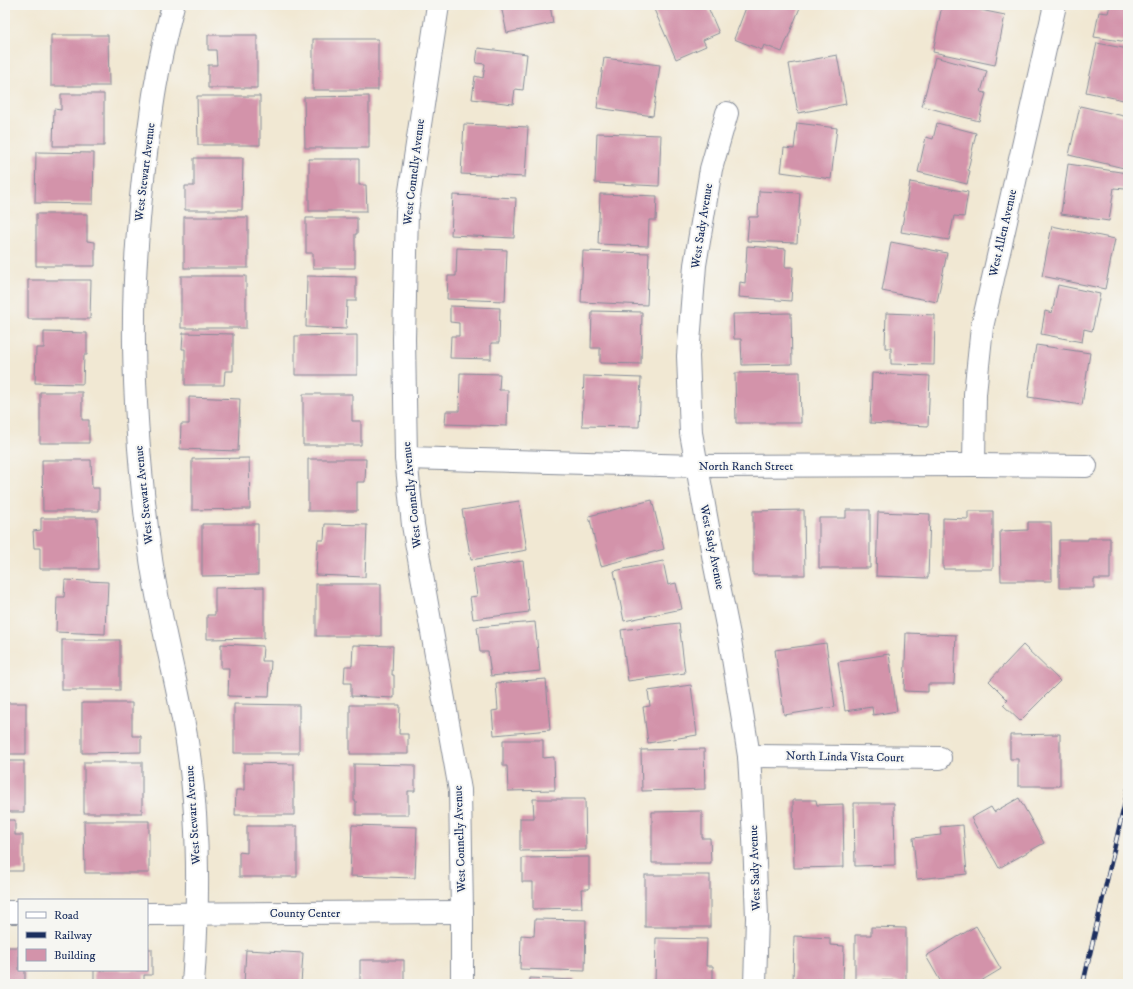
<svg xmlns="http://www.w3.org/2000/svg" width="1133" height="989" font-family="'IM FELL DW Pica',serif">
<rect width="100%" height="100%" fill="#f6f6f2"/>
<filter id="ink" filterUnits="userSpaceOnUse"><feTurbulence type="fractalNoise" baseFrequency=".025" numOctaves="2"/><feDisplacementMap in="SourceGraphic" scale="8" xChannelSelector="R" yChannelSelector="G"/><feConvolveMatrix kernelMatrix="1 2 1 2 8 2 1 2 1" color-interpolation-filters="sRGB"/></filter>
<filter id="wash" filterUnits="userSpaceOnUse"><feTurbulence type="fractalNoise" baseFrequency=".012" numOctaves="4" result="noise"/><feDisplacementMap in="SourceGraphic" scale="16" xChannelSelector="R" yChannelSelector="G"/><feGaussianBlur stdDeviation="0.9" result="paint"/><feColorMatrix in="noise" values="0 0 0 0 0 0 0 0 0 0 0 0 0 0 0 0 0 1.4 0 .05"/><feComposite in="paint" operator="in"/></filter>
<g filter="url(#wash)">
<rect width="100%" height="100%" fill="#f1e8d3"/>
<g id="blocks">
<g fill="#d393aa">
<path d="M499 5H550L553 23 507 33 501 6 499 7Z"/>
<path d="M652 5H707L719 33 703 40 706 46 676 59Z"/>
<path d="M747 5H801L782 52 764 45 762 50 734 39Z"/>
<path d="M942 5H956L1005 15 995 65 933 52Z"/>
<path d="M1110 5H1128V42L1094 37 1099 12 1108 13Z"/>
<path d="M51 35H108L109 86H51Z"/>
<path d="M208 35H257V88H208V65H217L216 50H208Z"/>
<rect x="313" y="39" width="65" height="51"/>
<path d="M1097 43 1128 49V101L1086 92Z"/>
<path d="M478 48 527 54 523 90 515 89 513 104 472 99 475 76 483 78 485 64 476 63Z"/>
<path d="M837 55 846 104 798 113 789 64Z"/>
<path d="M935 57 987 71 981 92 986 93 979 121 922 106Z"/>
<path d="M604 58 660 65 653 116 597 108Z"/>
<path d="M61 94H104V146H53L54 109 61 110Z"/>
<path d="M197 96H260V145H198Z"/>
<path d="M369 96V148H305L304 97Z"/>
<path d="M1080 106 1128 117V169L1069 155Z"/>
<path d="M797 123 837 128 831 179 781 172 784 148 794 149Z"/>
<path d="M937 123 976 133 968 170 970 171 967 184 918 172 926 137 933 139Z"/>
<path d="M464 124 528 127 525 177 461 174Z"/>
<path d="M597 133 661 135 659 186 595 183Z"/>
<path d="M36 152 94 153 93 204 35 203Z"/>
<path d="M194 158H243L242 210H185V186H194Z"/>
<path d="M309 159H359V185H366L367 211H309Z"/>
<path d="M1068 164 1127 173 1125 189 1114 188 1109 221 1061 214Z"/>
<path d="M910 182 968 192 964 217 954 216 949 240 901 232Z"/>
<path d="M759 191 800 193 797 243 747 241 749 217H758Z"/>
<path d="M600 194 657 196 656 220H649L648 246 598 244Z"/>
<path d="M453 195 516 198 514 238 451 235Z"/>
<path d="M36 214H87V241L95 242V266H36Z"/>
<rect x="184" y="217" width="64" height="51"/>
<path d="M306 218H357V234H355V268H313V253H306Z"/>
<path d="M1052 226 1115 239 1105 289 1042 276Z"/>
<path d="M891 242 947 253 937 302 882 291Z"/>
<path d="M747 246 786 249 785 267H793L791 301 739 297 740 282 745 283Z"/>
<path d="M457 248 507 250 505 301 447 299 448 276H456Z"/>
<path d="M583 251 649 253 647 305 581 302Z"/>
<rect x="181" y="276" width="65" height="52"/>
<path d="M307 276 356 277V301H347L346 329 306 327Z"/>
<path d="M28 280H91L90 319H28Z"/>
<path d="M1058 285 1100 294 1092 331 1084 329 1082 342 1041 334 1045 311 1052 313Z"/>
<path d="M450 306 500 308 499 343H491V359L450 358 451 336H459V323L450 322Z"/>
<path d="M592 311 642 312 641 364 600 363V348H591Z"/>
<path d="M791 313 792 364 742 365 741 339H734L733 314Z"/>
<path d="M886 313 935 315 934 365 891 364V348H885Z"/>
<path d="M44 332 87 333V355H84L83 384 35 383 36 348H44Z"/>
<path d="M183 333 233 334V371H225L224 385H185V349H182Z"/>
<path d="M357 335V375H295V336Z"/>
<path d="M1036 345 1090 353 1082 405 1028 397Z"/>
<path d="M800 372 801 423H736L735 373Z"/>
<path d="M460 373 500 374 499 390H508L507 426 445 424 446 411H459Z"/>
<path d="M872 373 930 376 928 426 870 423Z"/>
<path d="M584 376 641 378 639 427 582 426Z"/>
<path d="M40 392H82V420H89V443H40Z"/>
<path d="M303 394H352V421H361V445H303Z"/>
<path d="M189 397 240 399 238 451 180 449 181 424H189Z"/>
<path d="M249 458 250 509 192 510V459Z"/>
<path d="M308 459H366L365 482H357V511H308Z"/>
<path d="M42 460H91L92 488H99V511H43Z"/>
<path d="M652 500 664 549 601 566 589 516Z"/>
<path d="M519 501 527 550 471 560 462 510Z"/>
<path d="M804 510 805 575H753V511Z"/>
<path d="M846 510H870V568H819V518H846Z"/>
<path d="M968 511H993V569H943V518L968 519Z"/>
<path d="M878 512 930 514 928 578 876 576Z"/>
<path d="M41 518H97L98 569H40V548H34L33 531 41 530Z"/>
<path d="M1028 522H1051L1052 581H1001L1000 531 1028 530Z"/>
<path d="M202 524H258V575L202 576Z"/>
<path d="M325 524 367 525 365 577 316 575 318 540H324Z"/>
<path d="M1088 538H1110V579H1094V588H1059V540H1088Z"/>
<path d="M523 561 529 612 473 619 470 597 477 596 473 568Z"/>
<path d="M663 561 668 585 676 583 682 609 624 621 614 571Z"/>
<path d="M65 580 108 582 107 605 106 604 105 634 56 632 57 597H64Z"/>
<rect x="316" y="584" width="65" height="52"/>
<path d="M264 587V638L207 639V615H215V588Z"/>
<path d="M535 622 540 671 491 676 488 652H480L477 627Z"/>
<path d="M679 623 685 673 628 681 621 630Z"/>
<path d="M906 633 956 635 954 684H928V692L904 691Z"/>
<rect x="62" y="640" width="58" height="50"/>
<path d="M826 643 835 707 784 715 775 650Z"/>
<path d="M221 644 263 646 262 661H271L269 697 228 696 229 668H221Z"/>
<path d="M353 645 393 646 392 675H394V698L351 696V683H344L345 666H352Z"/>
<path d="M1023 645 1060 681 1020 721 1003 705 1008 700 989 681Z"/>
<path d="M889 654 897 711 873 715 872 707 845 711 838 662Z"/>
<path d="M546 679 550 730 494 735 492 711 498 710 496 683Z"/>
<path d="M691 685 697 735 648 743 643 707 650 706 648 691Z"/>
<rect x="5" y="703" width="21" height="51"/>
<path d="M82 703H132V736H141V752L82 753Z"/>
<path d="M234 704 299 705V753H234Z"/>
<path d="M350 705H400L399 734H408V754H350Z"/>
<path d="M1060 734V786H1018V759H1010V735Z"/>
<path d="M503 740H543V758L554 757 555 790 508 791 507 766H503Z"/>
<path d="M704 749 705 789 642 791 641 750Z"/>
<rect x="5" y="761" width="19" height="51"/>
<rect x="84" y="762" width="58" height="51"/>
<path d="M244 763 294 764V815H235L236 790H244Z"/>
<path d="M354 764 415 765V791H408V815H356V801H354Z"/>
<path d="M1019 798 1044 843 999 868 971 818 991 807 994 812Z"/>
<path d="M533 799H585L586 850 520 851V818H534Z"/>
<path d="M793 800H816L817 805 843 804 844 867 794 868Z"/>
<path d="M854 803H894L895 865 855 866Z"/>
<path d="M702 811V838H710L711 863H652V812Z"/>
<path d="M5 820H15V835H23V871H5Z"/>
<path d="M84 821H149V873H85Z"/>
<path d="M352 825 417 827 415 878 350 876Z"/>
<path d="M963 825 967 874 917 879 913 838 941 835 940 827Z"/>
<path d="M247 826H297V877H239V852L247 853Z"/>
<path d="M589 857V889H581L582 908 533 909V882H522V858Z"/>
<rect x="645" y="875" width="65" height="52"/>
<path d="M535 919 586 920 585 971 520 969 521 935 534 936Z"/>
<path d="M976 926 1001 969 976 984H942L926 956Z"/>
<path d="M871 927 906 928V981L855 980V935H871Z"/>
<path d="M794 936 830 938V945L844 946 843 984H793Z"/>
<path d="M656 938 707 939 706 966H713V984H655Z"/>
<path d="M5 947H19V970H25V984H5Z"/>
<path d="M147 949H152V975H144V984H94V970H147Z"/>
<path d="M246 950 303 953 301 984H244Z"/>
<path d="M360 960H404V984H353L352 982H360Z"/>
<path d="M530 978 574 980V984H530Z"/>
</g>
</g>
</g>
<g filter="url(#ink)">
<use href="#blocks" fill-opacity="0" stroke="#868c98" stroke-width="1"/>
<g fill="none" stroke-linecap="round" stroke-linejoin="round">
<g stroke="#868c98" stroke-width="24">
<g id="minor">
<path d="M173 5C167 29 161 53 157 78 153 97 151 117 148 137 139 205 133 275 134 344 135 414 141 483 150 552 158 616 177 678 187 742 200 821 199 903 193 984"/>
<path d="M438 5 407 211 404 339 406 458 413 525 460 790 462 912V984"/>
<path d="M727 113 711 169 695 265 688 356 691 433 715 566 730 640 749 756 754 838 757 918 755 984"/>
<path d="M406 458 697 466 974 465 1086 466"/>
<path d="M974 465 975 394 982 327 1055 5"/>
<path d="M749 756 940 758"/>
<path d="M5 912H19"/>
<path d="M147 914 462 912"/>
</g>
</g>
<use href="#minor" stroke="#fff" stroke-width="22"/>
<g stroke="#1b2f5e" stroke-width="4.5">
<path id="rail" d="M1083 984 1128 789"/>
</g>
<use href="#rail" stroke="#f6f6f2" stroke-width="3" stroke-dasharray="9" stroke-linecap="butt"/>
</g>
</g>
<g text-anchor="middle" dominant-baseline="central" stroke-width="4" stroke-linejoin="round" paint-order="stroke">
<g font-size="12" fill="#1b2f5e" stroke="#f6f6f2">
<text transform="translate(145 172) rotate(-83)">West Stewart Avenue</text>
<text transform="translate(414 172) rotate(-83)">West Connelly Avenue</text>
<text transform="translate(702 226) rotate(-81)">West Sady Avenue</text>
<text transform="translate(1003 233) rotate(-77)">West Allen Avenue</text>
<text x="746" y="466">North Ranch Street</text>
<text transform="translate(144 495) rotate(-96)">West Stewart Avenue</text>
<text transform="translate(412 495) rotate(-96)">West Connelly Avenue</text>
<text transform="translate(712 547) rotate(79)">West Sady Avenue</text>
<text transform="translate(845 757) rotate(1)">North Linda Vista Court</text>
<text transform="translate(193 815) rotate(-94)">West Stewart Avenue</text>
<text transform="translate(460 839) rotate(-92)">West Connelly Avenue</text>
<text transform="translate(755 868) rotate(-92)">West Sady Avenue</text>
<text x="305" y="913">County Center</text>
</g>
</g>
<rect width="1133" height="989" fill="none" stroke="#f6f6f2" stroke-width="20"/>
<rect x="18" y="899" width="130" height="72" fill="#f6f6f2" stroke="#9ea6b7"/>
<rect x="26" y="912" width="20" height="6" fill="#ffffff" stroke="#9ea6b7"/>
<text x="54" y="919" font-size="12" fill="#1b2f5e">Road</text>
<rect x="26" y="932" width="20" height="6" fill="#1b2f5e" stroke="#9ea6b7"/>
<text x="54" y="939" font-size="12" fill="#1b2f5e">Railway</text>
<rect x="26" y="949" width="20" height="12" fill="#d393aa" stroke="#9ea6b7"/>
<text x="54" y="959" font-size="12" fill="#1b2f5e">Building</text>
</svg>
